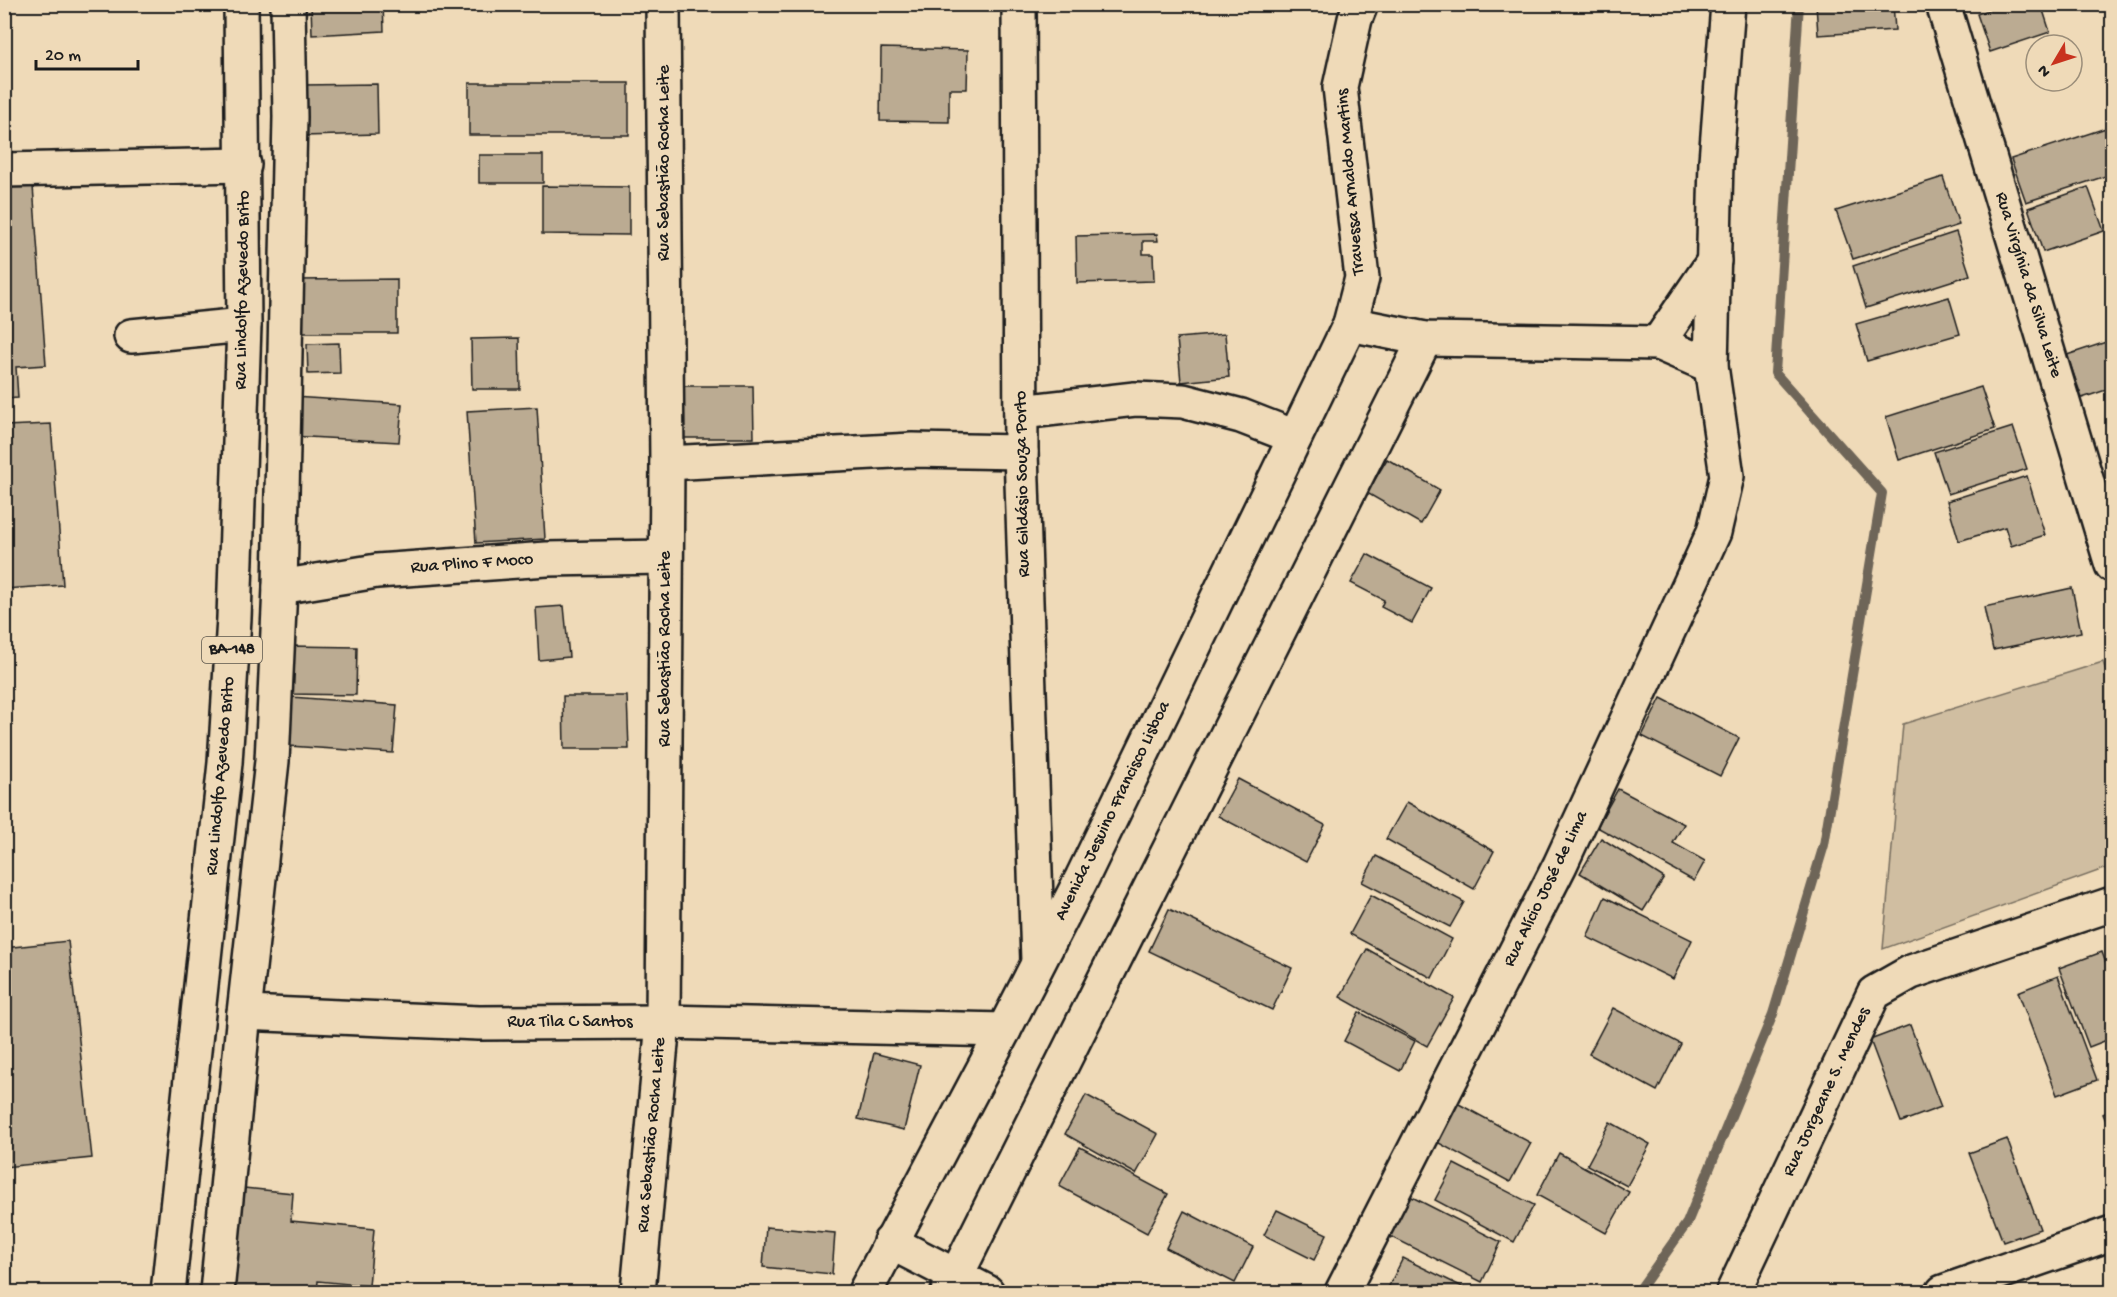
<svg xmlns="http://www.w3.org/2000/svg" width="2117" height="1297" font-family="'Gochi Hand',sans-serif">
<rect width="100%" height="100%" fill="#efdab8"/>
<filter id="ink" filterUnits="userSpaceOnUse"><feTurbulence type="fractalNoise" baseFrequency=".0167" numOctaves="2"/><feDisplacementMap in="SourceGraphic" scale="12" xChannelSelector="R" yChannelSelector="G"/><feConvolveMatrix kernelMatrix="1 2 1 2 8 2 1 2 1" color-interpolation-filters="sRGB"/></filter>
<g filter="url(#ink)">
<path fill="#d0bea1" stroke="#766d5e" stroke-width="1.5" d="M2103 662 2112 688V866L1883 949 1903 724Z"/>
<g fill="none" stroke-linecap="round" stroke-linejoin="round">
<path stroke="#6e6558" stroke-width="10" d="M1638 1292 1687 1223 1773 1014 1824 845 1882 493 1775 373 1799 4"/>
</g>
<g fill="#bbab92" stroke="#1c1c1c" stroke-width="1.5">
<path d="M311 4H383L384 31 312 35Z"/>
<path d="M1816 4H1893L1895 30 1818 35Z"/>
<path d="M2006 4H2041L2050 32 1990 52 1977 14Z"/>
<path d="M881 48 968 50 967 89H949V122L880 121Z"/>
<rect x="469" y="83" width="160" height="52"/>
<path d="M377 84 378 134 303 136 302 85Z"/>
<path d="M2106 128 2112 148V174L2026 202 2011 159Z"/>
<rect x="479" y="155" width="64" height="28"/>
<path d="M1943 177 1959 225 1853 259 1836 211Z"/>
<path d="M33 186 46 365 16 367 18 398 4 399V187Z"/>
<path d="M542 186 629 187V235L542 234Z"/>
<path d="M2088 187 2104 231 2043 252 2028 208Z"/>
<path d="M1956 232 1970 275 1866 308 1853 266Z"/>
<path d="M1157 234 1158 241H1143V254H1153L1154 281 1077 283 1076 236Z"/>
<path d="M397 279V333H296V280Z"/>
<path d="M1949 297 1960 334 1867 361 1856 324Z"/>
<path d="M1225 334 1229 377 1181 382 1177 338Z"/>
<path d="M519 338 520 389H472L471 339Z"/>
<path d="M2112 340V388L2082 398 2067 355Z"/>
<path d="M339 343 340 373 308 374 307 344Z"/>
<path d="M672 386H753L754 438H673Z"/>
<path d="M1981 387 1995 429 1899 460 1886 417Z"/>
<path d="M293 397 402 404 399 442 290 436Z"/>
<path d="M537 407 545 539 476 543 467 411Z"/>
<path d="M51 424 63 585 4 589V426Z"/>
<path d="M2013 427 2027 469 1948 494 1934 452Z"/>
<path d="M1387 459 1440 490 1421 524 1367 493Z"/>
<path d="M2027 476 2045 535 2011 546 2005 527 1959 541 1947 501Z"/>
<path d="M1367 554 1431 588 1412 623 1381 607 1384 600 1351 583Z"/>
<path d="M2072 588 2081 632 1993 650 1984 607Z"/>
<path d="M564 606 569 657 539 660 536 608Z"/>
<path d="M290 646 357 647 356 695 289 694Z"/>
<path d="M563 696H627L629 749H564Z"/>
<path d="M291 697 397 705 393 753 289 746Z"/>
<path d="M1661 698 1739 738 1720 776 1642 736Z"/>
<path d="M1238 779 1325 825 1306 862 1218 816Z"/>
<path d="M1618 789 1684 824 1673 843 1705 861 1694 881 1597 827Z"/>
<path d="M1407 802 1494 851 1474 889 1386 839Z"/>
<path d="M1601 838 1664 878 1643 911 1580 873Z"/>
<path d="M1376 856 1464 902 1450 927 1362 882Z"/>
<path d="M1371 895 1452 939 1432 978 1350 934Z"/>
<path d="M1605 897 1692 940 1673 979 1587 937Z"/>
<path d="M1169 909 1292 968 1272 1010 1149 951Z"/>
<path d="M68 941 92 1158 4 1167V948Z"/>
<path d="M1367 949 1454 998 1427 1046 1340 997Z"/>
<path d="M2112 950V968L2106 952Z"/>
<path d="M2102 952 2112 980V1038L2089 1047 2059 968Z"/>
<path d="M2058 976 2097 1080 2057 1095 2018 992Z"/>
<path d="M1613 1008 1681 1044 1657 1091 1589 1054Z"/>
<path d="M1359 1012 1415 1041 1400 1071 1344 1041Z"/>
<path d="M1910 1025 1941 1107 1901 1122 1870 1040Z"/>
<path d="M874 1053 920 1065 904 1130 858 1119Z"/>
<path d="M1086 1095 1158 1134 1136 1174 1065 1134Z"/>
<path d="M1457 1103 1531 1143 1510 1182 1437 1142Z"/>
<path d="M2112 1110V1135L2103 1114Z"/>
<path d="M1610 1122 1650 1144 1627 1186 1587 1165Z"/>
<path d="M2007 1139 2040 1229 2003 1242 1969 1153Z"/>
<path d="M1080 1147 1168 1194 1147 1233 1059 1186Z"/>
<path d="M1559 1153 1629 1192 1606 1233 1537 1195Z"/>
<path d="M1454 1164 1534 1205 1514 1242 1435 1200Z"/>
<path d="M244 1188 293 1193 291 1221 374 1229 369 1286 318 1281 317 1292H234Z"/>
<path d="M1406 1194 1501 1242 1482 1282 1386 1234Z"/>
<path d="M1277 1210 1327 1234 1314 1260 1264 1235Z"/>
<path d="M1184 1211 1253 1247 1235 1283 1166 1248Z"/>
<path d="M766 1227 835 1233 832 1274 763 1267Z"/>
<path d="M1403 1258 1473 1292H1392L1387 1290Z"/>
</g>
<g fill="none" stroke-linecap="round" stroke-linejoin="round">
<g stroke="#1c1c1c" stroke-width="38">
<g id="minor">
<path d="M1019 4 1021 452 1038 961"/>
<path d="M1943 4 2112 565"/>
<path d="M4 170 244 165"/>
<path d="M1350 324 1425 339 1658 343 1714 261"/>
<path d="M131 336 244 325"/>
<path d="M1658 343 1711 366"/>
<path d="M1021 412 1135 399 1183 401 1241 416 1295 437"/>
<path d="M667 463 912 450 1021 452"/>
<path d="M280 587 377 571 547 559 665 557"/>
<path d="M244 1013 479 1023 663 1022 1004 1030"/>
<path d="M890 1242 987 1292"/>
<path d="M638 1292 663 1022 667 463 663 4"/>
<path d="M865 1292 1004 1030 1082 878 1350 324 1362 278 1340 87 1355 19 1361 4"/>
<path d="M948 1292 1425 339"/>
<path d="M1342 1292 1560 865 1714 532 1727 476 1711 366 1716 161 1728 4"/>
<path d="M1733 1292 1874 993 1911 972 2112 904"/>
<path d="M1943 1292 2112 1233"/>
</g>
</g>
<g stroke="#1c1c1c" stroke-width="38">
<g id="major">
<path d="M168 1292 225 763 234 618 244 325 241 4"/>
<path d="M217 1292 244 1013 272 761 280 587 290 117 288 4"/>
</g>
</g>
<use href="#minor" stroke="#efdab8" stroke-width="33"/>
<use href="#major" stroke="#efdab8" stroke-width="33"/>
</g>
</g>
<g text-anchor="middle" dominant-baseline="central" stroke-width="6" stroke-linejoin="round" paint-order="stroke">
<rect fill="#efdab8" stroke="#5b554b" stroke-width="1.5" x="202" y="637" width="60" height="26" rx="4.5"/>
<g font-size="16" font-weight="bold" fill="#1c1c1c">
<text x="232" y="650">BA-148</text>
</g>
<g font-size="18" fill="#1c1c1c" stroke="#efdab8">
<text transform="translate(664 163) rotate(-90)">Rua Sebastião Rocha Leite</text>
<text transform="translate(1351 182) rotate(-95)">Travessa Arnaldo Martins</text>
<text transform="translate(2028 285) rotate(73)">Rua Virgínia da Silva Leite</text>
<text transform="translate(243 290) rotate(-89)">Rua Lindolfo Azevedo Brito</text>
<text transform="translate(1023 484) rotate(-91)">Rua Gildásio Souza Porto</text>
<text transform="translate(472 564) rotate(-4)">Rua Plino F Moco</text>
<text transform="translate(665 649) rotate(-90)">Rua Sebastião Rocha Leite</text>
<text transform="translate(221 776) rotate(-85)">Rua Lindolfo Azevedo Brito</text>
<text transform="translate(1113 811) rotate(-64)">Avenida Jesuino Francisco Lisboa</text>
<text transform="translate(1546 889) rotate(-64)">Rua Alício José de Lima</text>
<text x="570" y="1022">Rua Tila C Santos</text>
<text transform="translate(1827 1092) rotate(-65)">Rua Jorgeane S. Mendes</text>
<text transform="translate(652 1135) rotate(-85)">Rua Sebastião Rocha Leite</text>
</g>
</g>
<rect width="2117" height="1297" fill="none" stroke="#efdab8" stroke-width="24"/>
<rect x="12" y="12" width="2093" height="1273" fill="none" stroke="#1c1c1c" stroke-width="2" filter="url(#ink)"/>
<g transform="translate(2054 63) rotate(231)"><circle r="28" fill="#efdab8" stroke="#9b8e7a" stroke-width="1.5"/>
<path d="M0-4.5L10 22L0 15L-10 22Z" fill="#c8321e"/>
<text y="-9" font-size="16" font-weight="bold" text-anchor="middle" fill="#1c1c1c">N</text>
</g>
<path d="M36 60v9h102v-9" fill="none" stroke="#1c1c1c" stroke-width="3"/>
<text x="45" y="60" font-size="18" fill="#1c1c1c" stroke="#efdab8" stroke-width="4.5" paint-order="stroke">20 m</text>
</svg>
